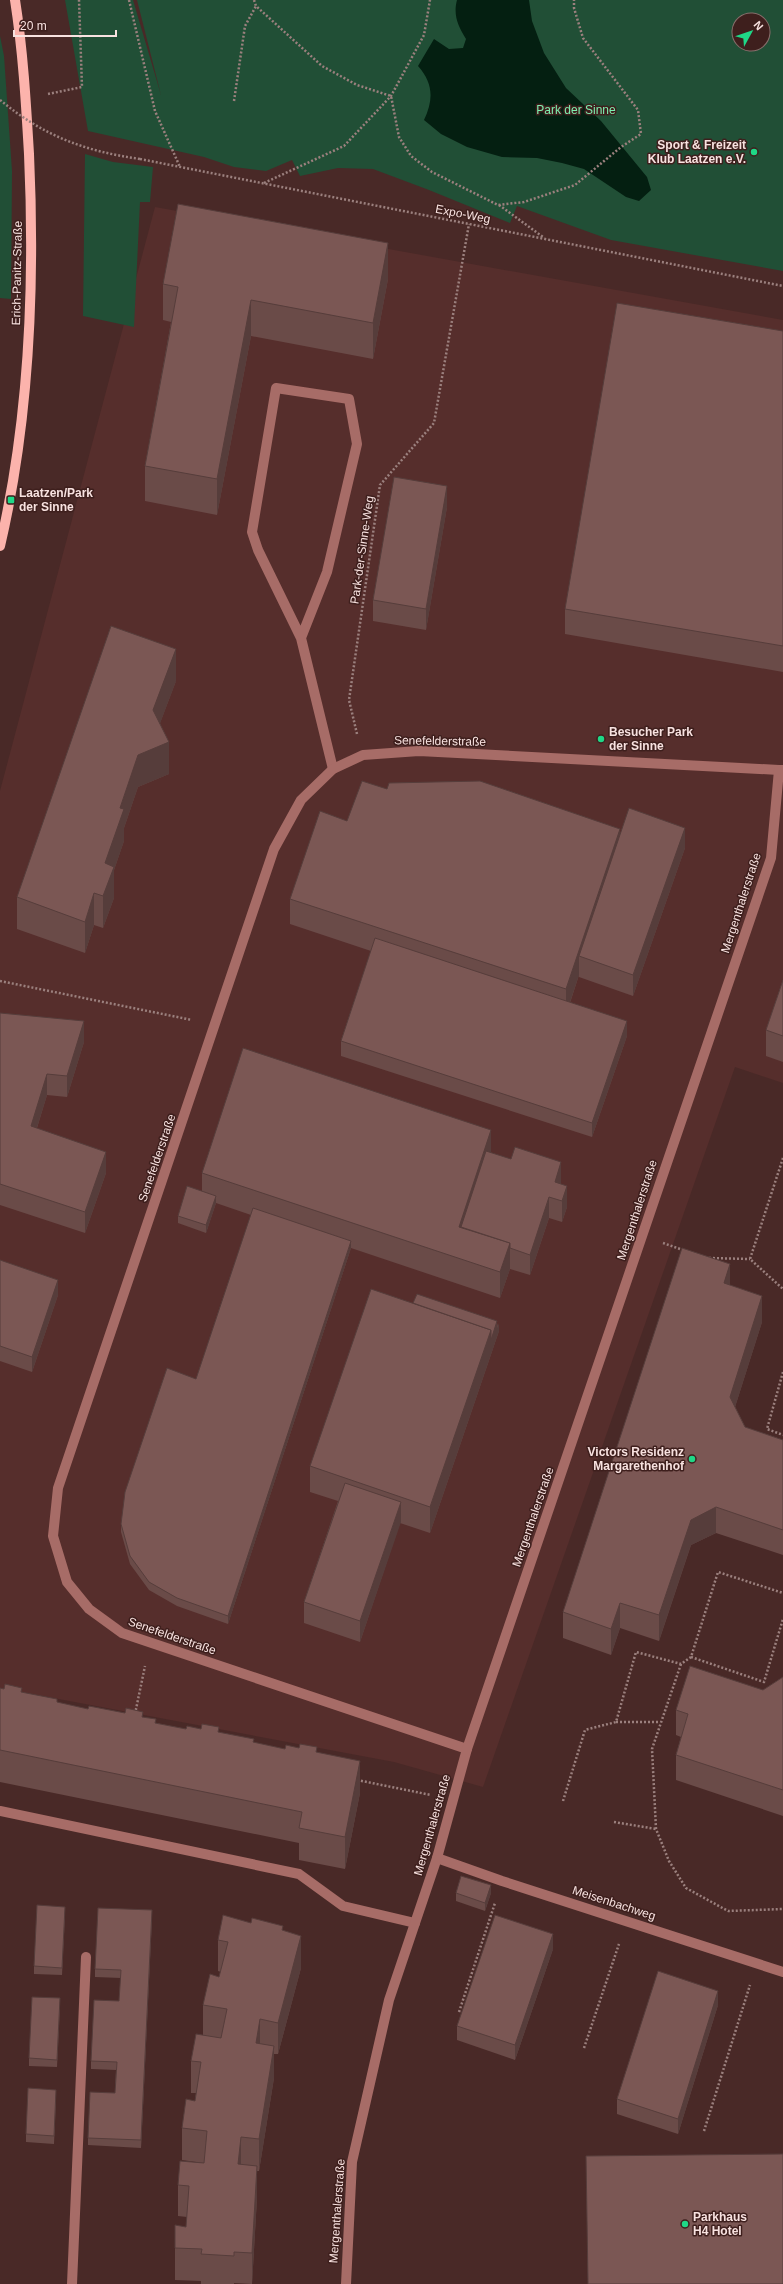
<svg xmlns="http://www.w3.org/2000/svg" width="783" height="2284" font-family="Helvetica,sans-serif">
<rect width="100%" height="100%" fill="#492927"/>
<path fill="#562e2c" d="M155 207 783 320V1083L735 1067 483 1787 394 1762 0 1688V791Z"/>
<g fill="#214f36" fill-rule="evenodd">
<path d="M65 0H133L161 95 137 0H783V271L611 240 517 206 510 223 429 190 373 169 338 168 300 176 292 160 266 171 234 167 204 157 88 131ZM739 20H763V44H739Z"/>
<path d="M0 36 4 56 12 171 11 299 0 298Z"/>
<path d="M85 154 113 162 153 167 150 202H140L134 327 83 316Z"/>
</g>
<path fill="#041f11" d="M457 0H529L532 21 544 53 566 88 601 121 647 177 651 190 639 201 626 197 584 169 562 163 537 158 502 157 467 147 441 134 424 120C434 99 433 83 418 66L434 39 449 49 463 48 466 39C458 26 453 15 457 0Z"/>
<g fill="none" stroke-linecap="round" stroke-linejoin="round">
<g stroke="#9b807e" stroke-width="2.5" stroke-dasharray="2 2" stroke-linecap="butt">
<path d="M129 0 155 111 180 167"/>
<path d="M254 0 256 6 322 66 357 85 391 96 399 137 411 156 432 172 498 205 524 202 575 185 621 147 641 134 638 110 583 38 574 8V0"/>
<path d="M48 94 82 87 79 0"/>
<path d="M234 101 245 26 256 6"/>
<path d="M140 159 783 286"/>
<path d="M264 183 344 146 391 96 424 35 430 0"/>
<path d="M499 205 543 237"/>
<path d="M357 734 349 700 380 485 434 423 469 224"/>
<path d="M0 981 192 1020"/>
<path d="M783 1158 750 1259 783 1289"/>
<path d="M663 1243 683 1250"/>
<path d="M709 1258 750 1259"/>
<path d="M783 1372 767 1429 783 1435"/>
<path d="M691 1657 764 1682 783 1619"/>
<path d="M681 1664 652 1749 656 1829 669 1861 686 1888 728 1911 783 1909"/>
<path d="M135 1714 145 1666"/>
<path d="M616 1722H660"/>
<path d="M357 1780 431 1795"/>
<path d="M563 1801 585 1730 616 1722 636 1652 681 1664 691 1657 718 1572 783 1593"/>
<path d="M614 1822 656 1829"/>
<path d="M459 2012 495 1903"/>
<path d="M584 2048 619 1944"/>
<path d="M704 2131 750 1985"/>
</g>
<g stroke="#a76c67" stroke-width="10">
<path d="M301 638 327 572 357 444 349 399 276 388 252 532 258 550 301 638 333 769"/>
<path d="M467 1749 122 1633 89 1609 67 1582 53 1536 58 1488 274 849 301 800 333 769 363 755 419 751 779 770"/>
<path d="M0 1811 299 1874 343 1906 415 1923"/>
<path d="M437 1858 502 1881 783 1972"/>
<path d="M72 2284 86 1957"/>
<path d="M346 2284 352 2162 389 2000 437 1858 467 1749 771 858 779 770H783"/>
</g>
<path stroke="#fcb3ac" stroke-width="10" d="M0 546C30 418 35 285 29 154 26 103 23 51 15 0"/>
<path stroke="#9b807e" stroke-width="2.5" stroke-dasharray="2 2" stroke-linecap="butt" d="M0 100C44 136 84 151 140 159"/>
</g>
<g fill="#6a4b48">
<path d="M388 279 373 359 251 336 217 515 145 501V466L171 322 163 320V284Z"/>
<path d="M783 331V672L565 634V609Z"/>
<path d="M447 507 426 630 373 621V600Z"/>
<path d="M176 681 160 723 169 774 138 787 124 828V841L114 870V898L103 928 94 925 85 953 17 929V897Z"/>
<path d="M387 789 620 834 685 848 633 996 579 977V975L570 1003 627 1036 592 1137 341 1056V1041L371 951 290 924V899L347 821Z"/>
<path d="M783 980V1062L766 1056V1030Z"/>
<path d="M0 1013 84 1042 67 1097 47 1095 37 1128 106 1173 85 1233 0 1205Z"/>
<path d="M491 1153 561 1183V1184L567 1207 562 1222 549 1218 530 1275 510 1269 500 1298 351 1248 228 1624 177 1606 149 1590 130 1564 121 1532V1524L196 1379 251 1215 216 1203 206 1233 178 1223V1216L202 1191V1173Z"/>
<path d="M0 1260 58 1295 32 1372 0 1361Z"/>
<path d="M730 1285 762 1322 735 1407 745 1427 783 1440V1555L716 1533 691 1545 659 1641 620 1628 611 1655 563 1638V1612Z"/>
<path d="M413 1303 497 1323 499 1331 430 1533 400 1523 360 1642 304 1623V1602L338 1501 310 1492V1466Z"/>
<path d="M783 1677V1816L676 1780V1755L681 1737 676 1735V1710L763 1690Z"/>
<path d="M0 1688 22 1692 57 1703 88 1709 143 1717 156 1723 186 1729 219 1732 254 1743 285 1749 317 1752 360 1793 345 1869 299 1860V1843L0 1782Z"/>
<path d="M456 1893H491L485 1911 456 1901Z"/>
<path d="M65 1914 62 1975 34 1974V1966Z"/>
<path d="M152 1918 141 2148 88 2145V2138L115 2093 116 2070 91 2069V2061L119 2001 121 1978 95 1977V1969Z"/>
<path d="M283 1930 301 1968 278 2054H274V2078L259 2171H257V2198L252 2284 234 2283V2284H201V2281L175 2280V2248L186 2227 187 2217 178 2216V2185L203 2163 182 2160V2128L195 2101 196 2093H191V2061L203 2035V2005L219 1977 221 1972 218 1971V1940Z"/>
<path d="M553 1949 515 2060 457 2040V2026Z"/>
<path d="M718 2005 678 2134 617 2114V2099Z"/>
<path d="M60 2006 57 2067 29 2066V2058Z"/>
<path d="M56 2098 54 2144 26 2142V2134Z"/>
</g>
<g fill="#563d3b">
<path d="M388 243V279L373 359V323Z"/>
<path d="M251 300V336L217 515V479Z"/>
<path d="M447 486V507L426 630V609Z"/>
<path d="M176 649V681L153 742V710Z"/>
<path d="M169 742V774L138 787 124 828V841L114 870V898L103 928V896L105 863 120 808 138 755Z"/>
<path d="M685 828V848L633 996V975Z"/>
<path d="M620 829V855L579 956V975L566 1014V989Z"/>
<path d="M94 893V925L85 953V922Z"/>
<path d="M84 1021V1042L67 1097V1076Z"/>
<path d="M627 1021V1036L592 1137V1123Z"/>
<path d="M47 1074V1095L31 1147V1126Z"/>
<path d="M491 1130V1156L466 1233 459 1227Z"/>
<path d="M106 1152V1173L85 1233V1212Z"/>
<path d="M561 1162V1183L556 1199 555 1182Z"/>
<path d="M567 1186V1207L562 1222V1201Z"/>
<path d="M216 1196V1203L206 1233V1225Z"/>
<path d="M549 1197V1218L530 1275V1255Z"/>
<path d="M351 1241V1248L228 1624V1616Z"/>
<path d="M510 1243V1269L500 1298V1272Z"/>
<path d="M730 1264V1290L724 1283Z"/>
<path d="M58 1280V1295L32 1372V1357Z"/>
<path d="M762 1296V1322L730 1423V1397Z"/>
<path d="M497 1321V1328L499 1323V1331L430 1533V1507L491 1330Z"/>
<path d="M401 1502V1522L360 1642V1621Z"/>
<path d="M716 1507V1533L691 1545 659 1641V1615L691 1520Z"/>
<path d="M620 1603V1628L611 1655V1629Z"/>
<path d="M360 1761V1793L345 1869V1837Z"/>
<path d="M491 1885V1893L485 1911V1903Z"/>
<path d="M152 1910V1918L141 2148V2140Z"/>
<path d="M553 1934V1949L515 2060V2045Z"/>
<path d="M301 1936V1968L278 2054V2023Z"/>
<path d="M718 1991V2005L678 2134V2119Z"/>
<path d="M260 2019V2051L256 2043Z"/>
<path d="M274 2046V2078L259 2171V2139Z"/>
<path d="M241 2137V2169L238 2164Z"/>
<path d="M257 2166V2198L252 2284V2253Z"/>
</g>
<g fill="#7b5754" stroke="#563d3b">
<path d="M178 204 388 243 373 323 251 300 217 479 145 466 178 287 163 284Z"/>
<path d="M617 303 783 331V646L565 609Z"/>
<path d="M394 477 447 486 426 609 373 600Z"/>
<path d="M111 626 176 649 153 710 169 742 138 755 120 808 124 809 105 863 114 867 103 896 94 893 85 922 17 897Z"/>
<path d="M362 781 387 789 389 783 480 781 620 829 566 989 290 899 320 811 347 821Z"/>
<path d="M629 808 685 828 633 975 579 956Z"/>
<path d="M375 938 627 1021 592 1123 341 1041Z"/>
<path d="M783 980V1036L766 1030Z"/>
<path d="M0 1013 84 1021 67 1076 47 1074 31 1126 106 1152 85 1212 0 1184Z"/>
<path d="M243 1048 491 1130 459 1227 510 1243 500 1272 202 1173Z"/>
<path d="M515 1147 561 1162 555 1182 567 1186 562 1201 549 1197 530 1255 510 1248V1243L461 1227 486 1151 511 1159Z"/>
<path d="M187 1186 216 1196 206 1225 178 1216Z"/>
<path d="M253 1208 351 1241 228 1616 177 1598 149 1582 130 1556 121 1524 125 1492 167 1368 196 1379Z"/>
<path d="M682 1248 730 1264 724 1283 762 1296 730 1397 745 1427 783 1440V1530L716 1507 691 1520 659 1615 620 1603 611 1629 563 1612Z"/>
<path d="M0 1260 58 1280 32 1357 0 1346Z"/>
<path d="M371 1289 491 1330 430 1507 310 1466Z"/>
<path d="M417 1294 497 1321 491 1340V1330L413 1303Z"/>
<path d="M345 1483 401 1502 360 1621 304 1602Z"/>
<path d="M690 1666 763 1690 783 1677V1790L676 1755 688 1714 676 1710Z"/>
<path d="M5 1684 22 1688 21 1692 57 1699V1702L88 1709 89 1706 125 1713 126 1708 143 1712 142 1717 156 1719 155 1723 186 1729 187 1726 201 1729 202 1724 219 1727 218 1732 254 1739 253 1742 285 1749 286 1745 299 1748 300 1744 317 1747 316 1752 360 1761 345 1837 299 1828 302 1812 0 1750V1688L4 1689Z"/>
<path d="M461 1876 491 1885 485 1903 456 1893Z"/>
<path d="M37 1905 65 1907 62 1968 34 1966Z"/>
<path d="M98 1908 152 1910 141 2140 88 2138 90 2092 115 2093 117 2062 91 2061 94 2000 119 2001 121 1970 95 1969Z"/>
<path d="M223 1915 251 1923 252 1918 283 1926 282 1930 301 1936 278 2023 260 2019 256 2043 274 2046 259 2139 241 2137 238 2164 257 2166 252 2253 234 2252V2256L201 2254 202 2249 175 2248V2225L186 2227 189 2186 178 2185 180 2161 204 2163 207 2131 182 2128 186 2099 195 2101 201 2062 191 2061 196 2034 221 2038 227 2009 203 2005 210 1974 219 1977 228 1942 218 1940Z"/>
<path d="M495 1915 553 1934 515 2045 457 2026Z"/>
<path d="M658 1971 718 1991 678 2119 617 2099Z"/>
<path d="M32 1997 60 1998 57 2060 29 2058Z"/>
<path d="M28 2088 56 2090 54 2136 26 2134Z"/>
<path d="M783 2154V2284H588L586 2156Z"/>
</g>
<g fill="#1fd887" stroke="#3e1f1d" stroke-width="1.5">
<circle cx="754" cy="152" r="4"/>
<rect x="7" y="496" width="8" height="8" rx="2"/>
<circle cx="601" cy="739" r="4"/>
<circle cx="692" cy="1459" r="4"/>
<circle cx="685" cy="2224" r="4"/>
</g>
<g text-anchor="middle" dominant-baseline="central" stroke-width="3" stroke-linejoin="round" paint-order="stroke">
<g font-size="12" fill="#7eefaf" stroke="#3e1f1d">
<text x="576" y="110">Park der Sinne</text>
</g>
<g font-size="12" font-weight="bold" fill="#f8e2e0" stroke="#3e1f1d" text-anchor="start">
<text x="746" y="145" text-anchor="end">Sport &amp; Freizeit<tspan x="746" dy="14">Klub Laatzen e.V.</tspan></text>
<text x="19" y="493">Laatzen/Park<tspan x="19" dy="14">der Sinne</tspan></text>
<text x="609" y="732">Besucher Park<tspan x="609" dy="14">der Sinne</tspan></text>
<text x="684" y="1452" text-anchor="end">Victors Residenz<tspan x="684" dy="14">Margarethenhof</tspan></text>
<text x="693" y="2217">Parkhaus<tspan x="693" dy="14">H4 Hotel</tspan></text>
</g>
<g font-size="12" fill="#f8e2e0" stroke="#3e1f1d">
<text transform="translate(463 214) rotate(11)">Expo-Weg</text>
<text transform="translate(17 273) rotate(-89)">Erich-Panitz-Straße</text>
<text transform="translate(362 550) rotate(-82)">Park-der-Sinne-Weg</text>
<text transform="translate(440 741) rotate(1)">Senefelderstraße</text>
<text transform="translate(741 903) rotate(-72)">Mergenthalerstraße</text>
<text transform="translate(157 1158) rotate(-71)">Senefelderstraße</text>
<text transform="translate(637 1210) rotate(-72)">Mergenthalerstraße</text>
<text transform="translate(533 1517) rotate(-71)">Mergenthalerstraße</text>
<text transform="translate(172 1636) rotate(19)">Senefelderstraße</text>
<text transform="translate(432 1825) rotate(-74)">Mergenthalerstraße</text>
<text transform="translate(614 1903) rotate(18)">Meisenbachweg</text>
<text transform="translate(337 2211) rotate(-86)">Mergenthalerstraße</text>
</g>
</g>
<g transform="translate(751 32) rotate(50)"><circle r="19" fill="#3e1f1d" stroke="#886d6b"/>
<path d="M0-3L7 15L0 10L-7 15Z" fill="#1fd887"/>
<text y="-6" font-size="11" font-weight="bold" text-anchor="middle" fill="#f8e2e0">N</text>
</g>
<path d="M14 30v6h102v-6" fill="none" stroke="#f8e2e0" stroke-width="2"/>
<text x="20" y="30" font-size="12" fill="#f8e2e0" stroke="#3e1f1d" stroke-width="3" paint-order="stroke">20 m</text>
</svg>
